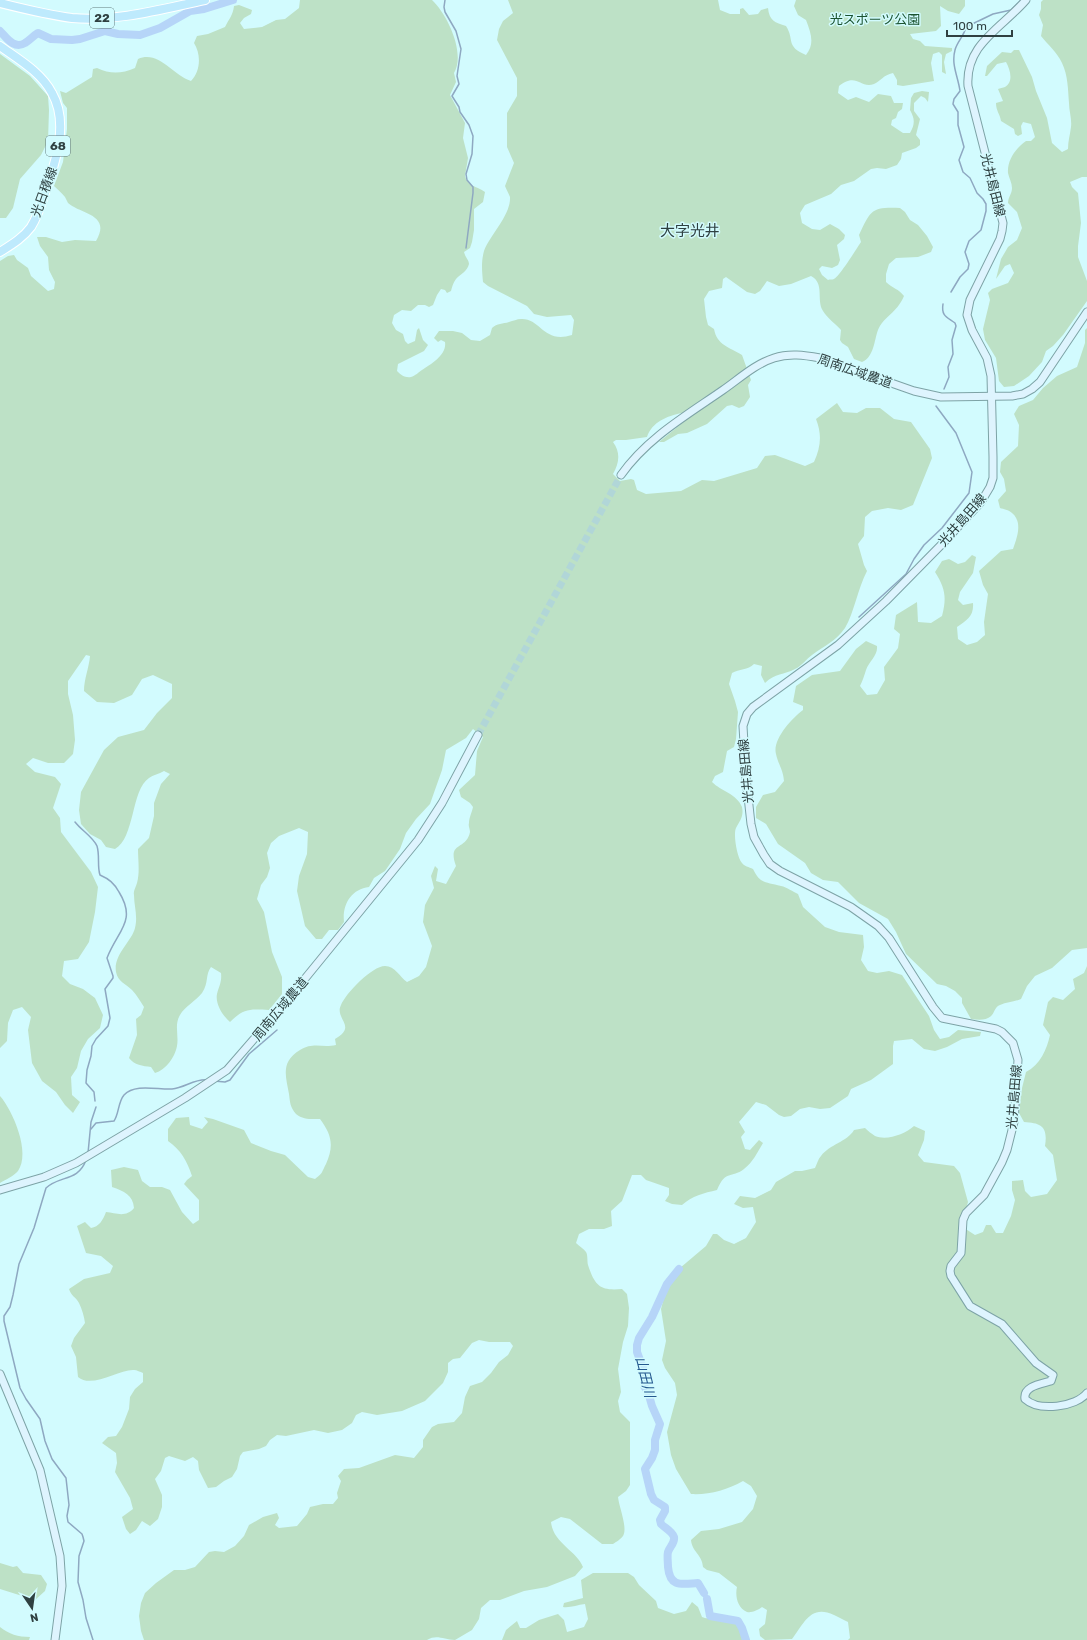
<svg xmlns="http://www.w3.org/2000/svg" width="1087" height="1640" font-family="Rubik,'Noto Sans JP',sans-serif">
<rect width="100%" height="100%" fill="#d2fbfe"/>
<g fill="#bde1c6">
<path d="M300 0H432C447 14 466 53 454 73L456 82 450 95 465 123 463 138 468 158 465 176C468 187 477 186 485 192L483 202 474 209V230L472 242 470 248 464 252C465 257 469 260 469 264 467 272 460 274 456 279 453 283 452 287 451 291L447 293 445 290 441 289 437 295 433 305 429 307 425 305H418L411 311 402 310 394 315 392 323 396 330 403 334 405 341 408 344 415 341 417 330 419 328 423 340 428 345 424 351 398 364 397 371C401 375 405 378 411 377 415 376 419 372 422 370 431 364 447 355 445 342L441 340 438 342 434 338 439 331H453L462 333 471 340 480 341 490 335 492 328C497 323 503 324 509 322 513 321 517 319 521 319 541 318 543 344 572 335L574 320 571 315 547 317 534 314 527 306 488 286 483 282C482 271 481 262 484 251 490 235 511 215 510 197 509 194 506 189 505 186L514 163 507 147V113L517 96V78L497 40 499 29 503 21 513 13 508 0H718L720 10 730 14H740V9L743 8 749 15 758 14 761 10 768 8C769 20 775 23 786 26 795 40 785 46 806 55 815 44 811 33 806 20L798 15 794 6 796 0H965V6L959 14 948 11 940 6 941 26 936 31 910 34 913 39 920 41 925 46 952 48V51L946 54 944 62 946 74 942 72V55L939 52 933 54 931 63 934 81 903 86 897 85V80L893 73C883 75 881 81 874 84 860 89 857 72 839 86L838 93 848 100 856 97 869 102 878 94 891 96 894 103H903L902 109 898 112 896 118 892 120 891 125 903 133H910C915 124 915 119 910 110L911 98 914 93 922 91 929 92 928 102 925 98 921 96 914 103V111L920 119 916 135 920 140V145L916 148 902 153 901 159 897 165 886 169 877 168 871 169 854 181 841 185 831 194 805 205 800 213 802 223 812 229 820 230 830 224 839 229 845 235 844 239 837 245 840 260 838 265 832 268 822 266 819 269 822 275 828 280C830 279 832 280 834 279 839 277 857 248 861 242L859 235C871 210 871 207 900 208L905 212 910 220 918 225 927 236 933 247 931 252 918 257 896 258 889 264 886 274V282C892 288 899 289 904 296 897 313 883 317 878 330 874 341 874 357 862 362L854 359 848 347 842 343 840 340 841 330C836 324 827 318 823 311 816 300 825 283 811 276L791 284 779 286 767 281 760 291 755 294 747 292 726 277 723 279 722 288 709 291 704 299 706 317 708 325 714 329C717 345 729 347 742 355L751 380 748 385 750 397 744 406 739 408 732 405 727 406 707 424 687 433 678 434 664 442H659L686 420 682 413C667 416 652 422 647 437L626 440H616L613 442C621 453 619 463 613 474L620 481 631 479 634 480 637 490 646 494 681 491 702 480 714 481 757 468 765 456 775 455 805 466 814 462C821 447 822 434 816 419L837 403 843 412 857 413 866 408H880L894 419 911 422 930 449 932 458 913 505 901 510 888 508 872 511 865 517 864 536 858 544 864 565 867 571C858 588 854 613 845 628 836 641 824 646 812 655 806 659 802 666 795 669 784 675 775 673 765 683L761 675 762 666 754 664C748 670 739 669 732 673L729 684 735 701 738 712 736 739 734 747 727 751 723 772 715 776 712 782C721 791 737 794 742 807 744 816 740 821 736 828 733 834 737 858 742 863 744 866 749 867 753 869 760 884 766 882 781 886 787 887 793 892 798 894L803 907 825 927 839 932 863 935 864 947 861 960 868 971 877 973 889 971 902 975 929 1016 934 1030 940 1039 949 1037 958 1030 981 1032 980 1036 962 1039 947 1047 935 1051 924 1049 912 1039 894 1041 893 1046V1064L871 1080 851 1089 848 1096 830 1108 820 1109 809 1107 800 1109 791 1116 784 1117 779 1115 766 1105 756 1102 739 1122 745 1132 741 1137 745 1149 750 1150 759 1140 763 1143C757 1153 753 1162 744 1169 731 1179 726 1169 717 1190 704 1193 692 1196 682 1205L672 1204 665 1201 669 1195V1188L646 1180 641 1175H632L622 1201 611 1211 612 1226 604 1229H589L579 1234 576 1243C579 1246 584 1249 586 1252 588 1255 587 1261 588 1265 595 1286 600 1291 622 1289L627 1294 629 1308 628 1326 623 1342 618 1369 621 1392 618 1401 620 1412 630 1422V1485L626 1491 618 1497C619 1507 628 1528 623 1536 621 1539 616 1542 613 1544H602L570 1519 561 1517 551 1522C553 1543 577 1551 583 1567L575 1576 547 1587 524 1591 500 1600H490L481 1608 479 1619 472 1630 455 1640C444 1640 437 1634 427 1640H144L141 1631 139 1616 141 1603 145 1593 156 1583 174 1570H185L195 1567 209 1552 215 1551 224 1552 235 1546 244 1536 249 1525 263 1517 277 1513 279 1518 275 1525 279 1528 297 1526 307 1514 310 1507 323 1504H333L338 1498 337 1493 341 1481 338 1476 344 1469 359 1468 395 1455 414 1458 423 1447V1440L432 1427 438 1424 454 1422 462 1413 465 1397 470 1386 482 1382 491 1373 499 1362 508 1355 513 1346 510 1342H489L479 1340 472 1343 460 1358 453 1359 448 1363V1372L443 1383 425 1401 402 1411 377 1415 362 1412 356 1415 352 1423 342 1430 328 1433 314 1430 286 1436 277 1435 270 1440 266 1446 259 1449 243 1452 240 1456 237 1469 232 1477 224 1481 216 1487 208 1488 199 1470 198 1461 193 1457 185 1461 169 1456 165 1458 161 1471 155 1479 162 1495V1507L158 1519 150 1526 142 1521 136 1530 130 1534 126 1529 122 1517 133 1509 130 1498 115 1472 117 1463 116 1453 102 1443 108 1437 116 1436 122 1427 129 1409 130 1397 135 1389 143 1382V1373C140 1372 137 1370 134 1370 119 1369 92 1389 78 1377L76 1357 71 1346 74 1338 85 1323C84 1316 82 1309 79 1303 76 1297 71 1296 69 1289L84 1279 110 1273 113 1266 101 1256 86 1253 77 1226 85 1222 91 1228C99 1227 103 1220 106 1212 116 1213 126 1218 134 1208 133 1195 124 1191 112 1187L111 1170 124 1167 138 1170 142 1181 150 1187H162L170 1190 182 1212 193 1224 199 1220V1200L184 1184 187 1180 192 1176C187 1161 181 1150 168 1141V1129L176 1118 189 1117 190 1125 202 1129 208 1122 204 1117 213 1119 244 1130 251 1143 271 1151 285 1155 308 1177 315 1179C324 1172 321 1173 326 1164 334 1146 332 1135 320 1119 312 1119 303 1120 296 1114 290 1107 290 1102 289 1094 286 1077 280 1062 300 1050 313 1042 322 1048 336 1045L335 1039C358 1026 334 1019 341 1005 346 993 372 966 385 966 395 966 400 977 407 982L419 976 426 967 432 946 423 922 425 905 434 888 431 876 435 866 438 869 436 881 446 884 456 866C447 841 466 851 470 832 470 829 468 826 469 823 469 818 472 812 473 807L470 803 461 797 459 790 475 775 477 751 483 737 473 729 466 738 446 750 442 770 430 804 416 819 406 833 400 849 385 871 374 878 369 887C351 889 342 905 344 922L338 930H329L322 939H316L305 926 297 891 299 876 307 854 308 832 299 828 279 836 271 843 267 853 270 868 267 877 261 885 257 899 264 912 272 952 282 977V994L269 1010C250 1009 244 1008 230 1022 223 1016 215 1004 217 994 219 986 222 982 221 973L211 967C205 975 209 983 202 993 196 1001 185 1006 180 1015 174 1025 179 1035 177 1046 175 1057 166 1070 155 1073L151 1067C143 1066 134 1065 129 1058L137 1035 136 1019 141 1015 144 1007C140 1001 137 995 132 990 126 984 118 982 116 972 113 955 132 941 135 928 138 916 134 906 134 895 133 891 136 887 137 883 140 872 138 860 138 849L149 838 154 816V803L161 784 170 774 164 771C159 774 153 775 149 778 131 790 135 838 115 849L106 847 101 840 90 834 81 824 79 810 81 792 104 750 118 737 144 730 157 713 172 698V684L153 675 142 679 132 695 114 703 97 702 84 691C84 679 89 668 90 656L86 655 68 681V694L73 715 75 740 73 754 64 763H48L33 758 26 764 35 772 55 777 61 784 53 808 60 818 61 832 91 872 98 887 95 912 89 942 78 959 64 961 62 976 70 984 83 989 95 998 103 1015 100 1028 88 1039 81 1051 77 1068 71 1077 72 1095 80 1102 73 1113 65 1105 56 1092 42 1081 32 1063 28 1030 31 1017 22 1007 13 1010 8 1023 7 1041 0 1048V261L8 256 14 255 17 260 28 268 31 276 48 291 54 289 55 282 49 270 48 257 40 246 37 237H46L62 242 75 240 96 241C112 214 80 214 68 203 67 201 66 199 65 197 62 193 58 190 54 186L63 162 67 129V108L63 103 60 91 66 93 92 77 93 69 97 68C110 74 121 74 135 68L138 59C159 50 172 75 191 81 201 71 201 54 194 43L197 36 208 34 225 27C229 19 233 15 234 6L239 5 252 10 251 14 244 18 240 23 244 29 262 27 276 20 285 19 299 8Z"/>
<path d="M1043 0H1087V177H1082L1070 182 1072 187 1078 193 1081 223 1078 246V257L1087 281V301L1063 335 1053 346 1046 351 1042 362 1029 376 1014 386 1004 387 999 381 996 358 985 340 983 329 990 300 988 293 992 289 1008 283 1014 273 1010 264 1005 266 996 279 1001 259 1008 247 1017 240 1022 228 1017 212 1008 203C1008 197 1012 194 1012 188 1012 183 1009 178 1008 173 1007 160 1016 148 1026 141H1031L1035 137 1031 124 1023 122 1021 126 1022 134 1018 136 1015 134 1014 129 1001 121C1000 114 996 111 996 103L1003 101 998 89C1000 88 1003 88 1005 87 1014 82 1010 69 1006 62L997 64 987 76H985L987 66 1002 52 1011 53 1014 50H1019L1032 77 1036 91 1047 118 1052 143 1062 152 1068 149C1068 141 1070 135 1071 127 1072 119 1069 111 1069 103 1068 90 1068 75 1062 63 1057 52 1048 45 1041 36L1043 25 1039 15 1041 9V2Z"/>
<path d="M0 54 30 76 48 96 49 110 48 141 41 155 20 179 13 208 6 218H0Z"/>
<path d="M1087 328V948L1072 950 1052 968 1035 976 1027 986 1021 999C1014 1002 1007 1002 1000 1005 995 1007 995 1011 992 1015 987 1021 978 1020 971 1019L962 1003V998L955 991 946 986 937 984 906 954 896 932 888 919 859 903 838 882 823 880 811 873 805 863 778 844 766 824 756 818V807L763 795 775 792 784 781C783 769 778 764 776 754 772 740 792 718 803 710V706L793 702 796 686 812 675 840 671 856 649 866 641 877 646C878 656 869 661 866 670 864 676 863 680 860 686L867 695 877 694 885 680 884 667 898 648 900 634 894 629 896 615 917 602 918 622 931 623 942 616C947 597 945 588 935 572L942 561 949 559 958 564 965 562 972 555 976 557 973 573 960 592 958 600 963 605 973 603C974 616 967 620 957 627L958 639 967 645 977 642 985 635 984 622 988 594 983 585 979 571 1001 551 1013 549C1017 538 1023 522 1012 513 1009 510 1003 509 1000 508L998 500 1006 491 1004 479 1000 472 1001 462 1018 446 1019 425 1014 414 1019 406 1033 400 1043 388 1057 376 1077 367 1085 343V330Z"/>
<path d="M1087 966V1640H848L850 1638 848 1622C843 1620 839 1617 834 1615 810 1604 804 1624 792 1639L765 1640 760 1636 759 1629 765 1624 767 1610 762 1607C758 1610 752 1613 747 1612 737 1608 735 1595 737 1587L719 1573 707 1570 703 1567C702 1554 692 1552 691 1540L701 1531 719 1529 742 1522 753 1509 757 1496 751 1486 743 1481C727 1490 709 1495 691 1494L676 1469 671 1455 667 1432 677 1395 675 1383 665 1368 662 1360 666 1341 661 1309 666 1290 680 1268 706 1246 713 1234H717L724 1240 734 1244 746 1238 756 1222 753 1207 743 1208 734 1204 740 1196 755 1198 771 1190 776 1182 795 1171H802L815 1168C817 1164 818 1159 821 1156 830 1144 847 1142 854 1130L865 1128C868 1131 872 1134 875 1136 887 1141 905 1134 914 1126L925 1131 924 1140 918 1155 924 1162 954 1166 960 1173 968 1202 961 1226 975 1235 983 1232 986 1225H991L996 1233H1003L1011 1216 1015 1200 1012 1190V1181L1023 1180 1025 1191 1031 1197 1047 1194 1057 1180 1053 1155 1045 1146C1048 1127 1042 1123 1024 1122L1019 1113 1022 1088 1026 1072C1040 1065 1047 1049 1050 1035L1043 1025 1048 1002 1053 997 1063 1000 1075 989 1073 979 1084 973Z"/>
<path d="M0 1096C13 1111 31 1153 18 1171 14 1176 5 1180 0 1183Z"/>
<path d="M0 1563 13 1567 17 1566 23 1573 41 1575 47 1584 45 1591 35 1600 0 1589Z"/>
<path d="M593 1573H628L634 1577 639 1585 656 1601 658 1608 674 1614 686 1611 692 1602 698 1607 702 1617C706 1619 709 1618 714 1618 730 1619 742 1621 742 1640H502L506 1630 517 1621 520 1628H526L539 1620 558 1614 564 1620 567 1632 584 1627 588 1619 585 1604C577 1605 570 1608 563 1607L564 1603 583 1598 581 1580Z"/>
<path d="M0 1627C9 1634 18 1637 30 1637L29 1640H0Z"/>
</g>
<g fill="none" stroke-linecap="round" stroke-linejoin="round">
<g stroke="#8ea8c1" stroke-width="1.5">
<path d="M445 0 444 7 445 12 456 31 461 49 457 76 459 84 452 96 459 107 460 112 469 125 473 136 472 154 466 174 467 180 473 187V193L466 248"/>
<path d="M951 292 960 277 968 269 969 264 965 252 969 241 981 230 986 211V204L983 199 977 193 970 178 963 172 959 160 964 147 958 125V112L953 104 954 99 960 91C958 76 951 65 955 50 957 42 964 36 966 27L993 14 1011 10 1021 0"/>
<path d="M943 304C941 316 947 317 955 323L956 326 952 340 953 354 948 367 949 377 944 389"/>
<path d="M859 617 906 574 914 559 924 545 942 528 969 493 972 472 956 433 936 406"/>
<path d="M75 822C81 830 93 837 97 846 100 856 97 866 100 875 109 879 114 883 119 892 137 921 118 930 107 958L113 976V978L105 989 110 1018 108 1026 96 1039 92 1046 91 1056 87 1070 86 1083 94 1092 95 1101"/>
<path d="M214 1081 225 1082 230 1080 249 1054 277 1030"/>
<path d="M91 1129 96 1123 114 1121C119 1114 118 1102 124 1095 135 1083 158 1090 172 1089 185 1088 195 1078 208 1080"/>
<path d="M88 1153 91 1122 96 1107"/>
<path d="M86 1160C78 1182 60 1175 46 1188L34 1228 19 1264 13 1295 10 1307 4 1316V1321L20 1388 26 1399 40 1419 45 1441 52 1459 66 1478 69 1505 67 1516 68 1522 82 1534 83 1537 84 1541 79 1556 78 1582 83 1600 86 1618 93 1640"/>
</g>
<g stroke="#b6d5f8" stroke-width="8">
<path d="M0 31C6 37 14 50 25 43 30 40 33 36 38 33L51 39 72 40 80 39 105 31 118 34 140 35 160 28 190 11 204 9 233 0"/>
<path d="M679 1269 667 1284 652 1317 639 1338 637 1345V1352L644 1371V1386L648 1392 652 1406 660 1424 655 1440V1450L652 1458 645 1469 651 1494 654 1500 665 1507V1511L660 1520 661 1524C665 1528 672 1531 674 1537 675 1543 670 1546 668 1552 667 1556 668 1563 668 1567 670 1588 682 1584 698 1583L704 1593"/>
<path d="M707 1599 710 1616 738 1621 742 1628 746 1640"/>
</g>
<path stroke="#b1d6d8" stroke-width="7" stroke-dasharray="7 3.5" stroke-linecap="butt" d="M478 735 621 475"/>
<g stroke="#7da3a6" stroke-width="9">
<g id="secondary">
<path d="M1026 0C1002 28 965 44 968 86L1003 223 1002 231 1000 239 970 300 967 315 972 330 987 358 991 376 993 457V478L990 487 981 502 946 540 886 601 838 645 753 707 747 714 743 726 746 778 751 824 754 837 764 855 770 864 780 871 851 907 878 926 889 938 933 1007 942 1018 996 1029 1002 1032 1013 1043 1018 1060 1014 1122 1007 1150 1002 1162 984 1195 966 1213 963 1220 961 1253 951 1266 950 1271 951 1276 970 1306 1002 1324 1036 1363 1053 1375 1051 1381C1041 1384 1023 1386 1025 1399 1039 1412 1076 1407 1087 1393"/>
<path d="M621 475C647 438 687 415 723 390 739 379 755 364 774 358 789 353 804 355 820 358L914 391 941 397 1012 396 1023 394 1032 389 1040 382 1087 312"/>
<path d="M0 1190 44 1177 76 1163 185 1098 227 1070 281 1008 418 840 442 803 478 735"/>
<path d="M0 1374 40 1470 60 1556 62 1586 55 1640"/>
</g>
</g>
<g stroke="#fff" stroke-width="10">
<g id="primary">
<path d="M0 3C24 9 48 15 72 18 116 22 162 9 205 0"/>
<path d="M0 46C18 59 41 72 52 93 69 123 56 160 46 190 42 203 38 216 31 227 23 238 11 245 0 252"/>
</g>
</g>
<use href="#secondary" stroke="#def4fe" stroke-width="7"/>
<use href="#primary" stroke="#beeafd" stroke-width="8"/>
</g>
<g text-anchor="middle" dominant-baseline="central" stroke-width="3" stroke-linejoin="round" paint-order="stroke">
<g fill="#d2fbfe" stroke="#60787a" stroke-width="1">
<rect x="90" y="8" width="24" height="20" rx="3"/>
<rect x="46" y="136" width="24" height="20" rx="3"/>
</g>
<g font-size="12" font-weight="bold" fill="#2f4041">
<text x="102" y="18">22</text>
<text x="58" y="146">68</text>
</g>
<g font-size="13" fill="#1b5330" stroke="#d2fbfe">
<text x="875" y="19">光スポーツ公園</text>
</g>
<g font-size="13" fill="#2f4041" stroke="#d2fbfe">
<text transform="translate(993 185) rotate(76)">光井島田線</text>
<text transform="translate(44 192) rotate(-70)">光日積線</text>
<text transform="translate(855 371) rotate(19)">周南広域農道</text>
<text transform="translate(962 520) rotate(-49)">光井島田線</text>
<text transform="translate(746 771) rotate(-95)">光井島田線</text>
<text transform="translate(280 1009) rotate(-50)">周南広域農道</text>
<text transform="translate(1014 1097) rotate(-85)">光井島田線</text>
</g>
<g font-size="14" font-style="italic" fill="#24598f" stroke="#d2fbfe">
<text transform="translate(645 1377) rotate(76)">山田川</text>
</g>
<g font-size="15" fill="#2f4041" stroke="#d2fbfe">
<text x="690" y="231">大字光井</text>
</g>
</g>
<g transform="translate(32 1608) rotate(167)" stroke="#d2fbfe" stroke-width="3" paint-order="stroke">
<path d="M0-3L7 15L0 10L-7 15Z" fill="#2f4041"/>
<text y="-6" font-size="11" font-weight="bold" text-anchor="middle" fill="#2f4041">N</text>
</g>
<path d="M947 30v6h65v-6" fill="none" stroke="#2f4041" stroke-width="2"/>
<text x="953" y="30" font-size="12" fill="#2f4041" stroke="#d2fbfe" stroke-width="3" paint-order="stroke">100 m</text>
</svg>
